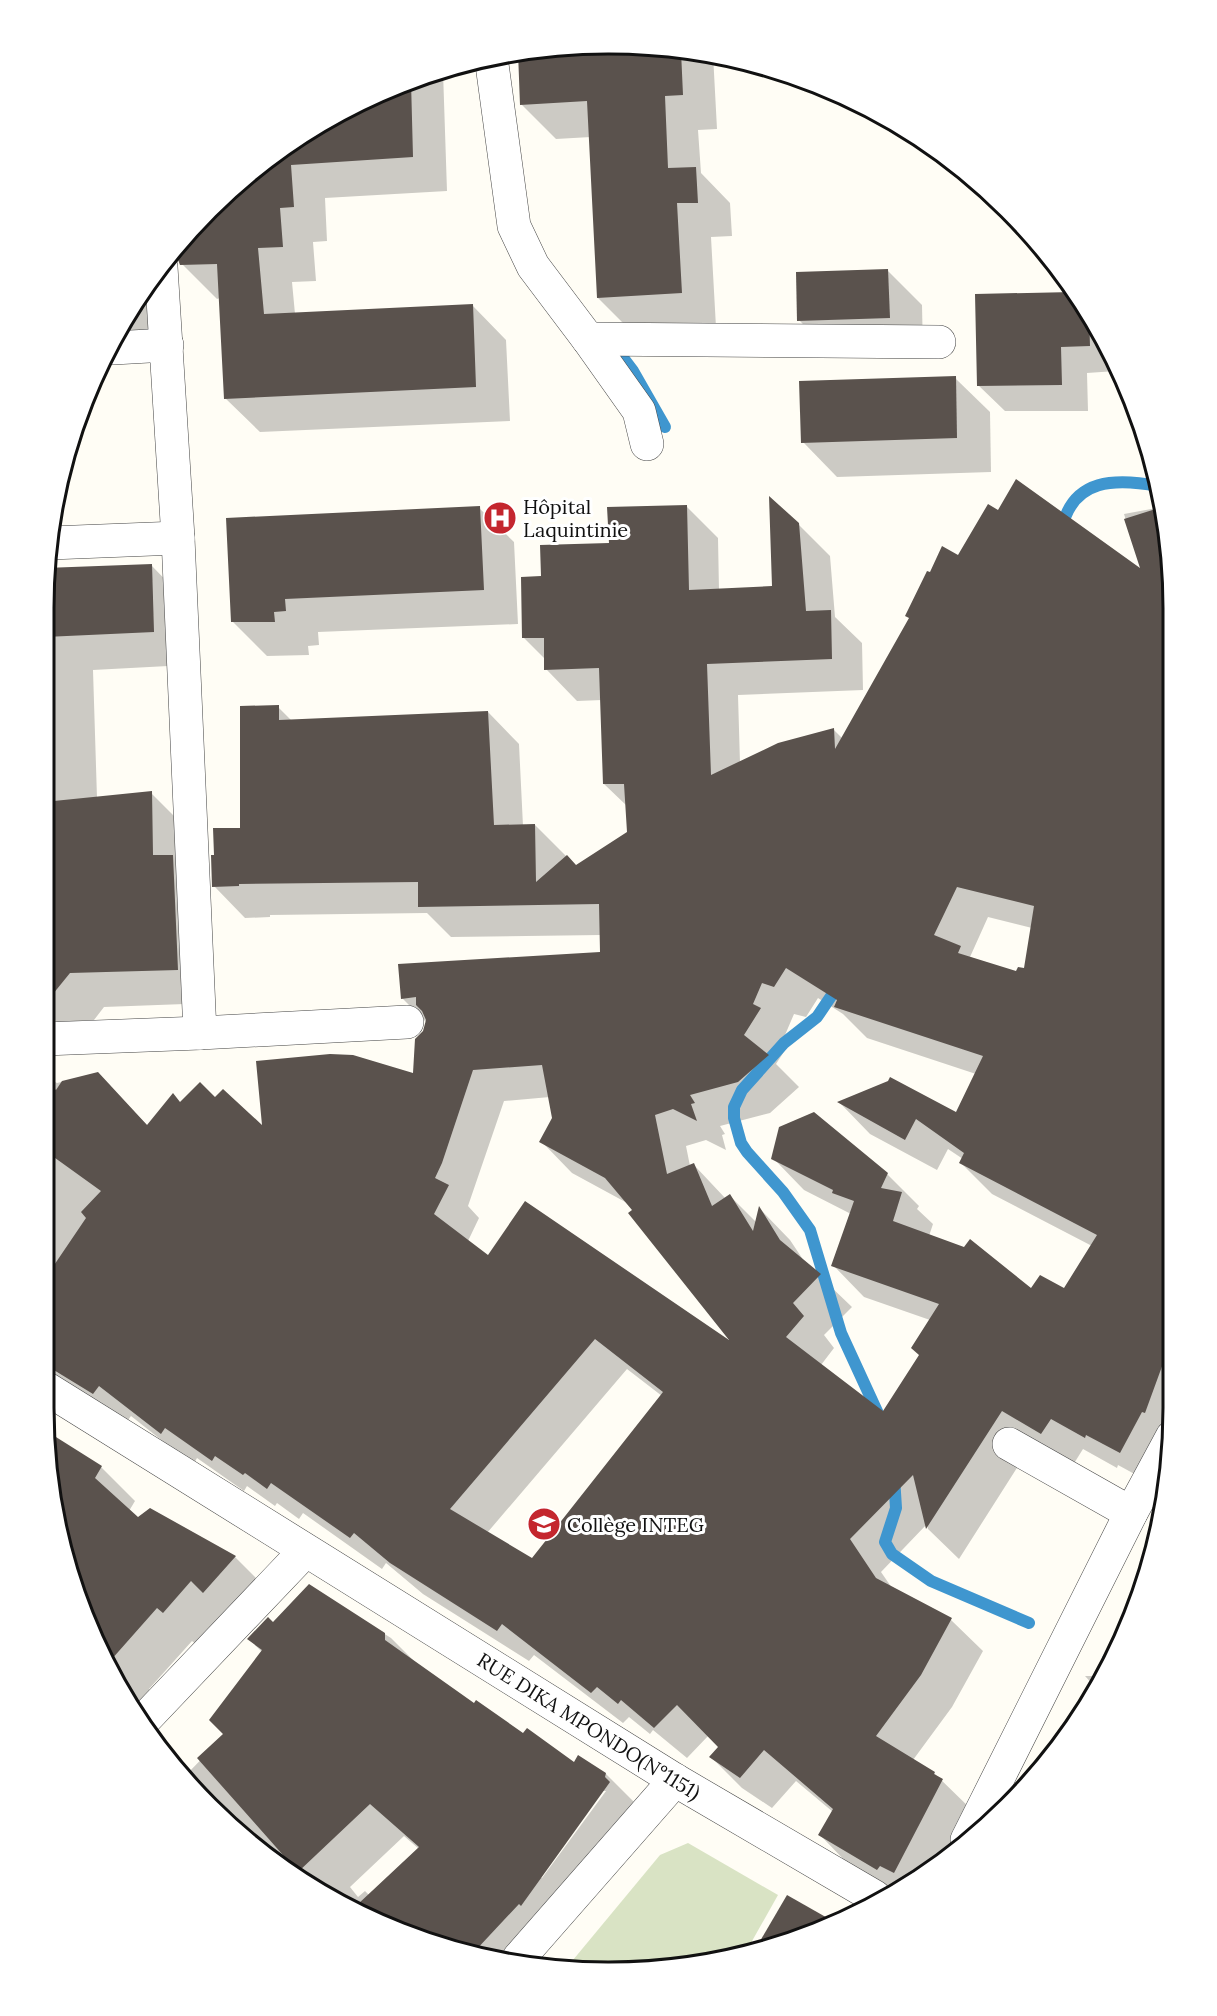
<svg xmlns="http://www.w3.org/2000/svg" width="1217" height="2016" font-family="Lora,serif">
<rect width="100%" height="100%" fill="#fffdf5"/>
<path fill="#d9e3c4" d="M688 1843 778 1895 747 1950 608 1972 568 1966 660 1855Z"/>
<g fill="#0003" fill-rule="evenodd">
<path d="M609 44 713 54 717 129 698 130 701 173 730 203 732 236 711 237 716 327 632 332 598 298 591 137 556 139 522 105 519 52Z"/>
<path d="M443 71 447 191 325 198 327 241 313 242 316 281 292 282 295 314 472 305 506 340 510 421 260 432 225 398 220 298 217 299 182 264V242L209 209 295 139 393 86Z"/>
<path d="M888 271 922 305 923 352 833 355 799 320Z"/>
<path d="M153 278 166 341 114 346 139 294Z"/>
<path d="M1074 294 1098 326 1116 371 1087 373 1088 411H1005L978 385 977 296Z"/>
<path d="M955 378 990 412 991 472 837 477 803 442Z"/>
<path d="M686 506 718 538 719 590 774 587 798 524 830 556 835 617 862 643 863 690 738 695 740 763 834 730 843 739 910 619 931 574 959 557 1142 572 1124 514 1162 507 1172 571V1445L1151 1483 1118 1465 1117 1468 1083 1449 1073 1465 1034 1441 959 1559 928 1529 927 1524 881 1572 892 1588 951 1620 983 1651 952 1707 913 1760 934 1773 974 1812 950 1857 890 1889 851 1867 820 1835 833 1812 796 1781 772 1808 742 1788 711 1757 721 1747 709 1735 687 1758 653 1730 650 1734 629 1717 623 1723 534 1655 529 1661 423 1594 386 1563 382 1569 303 1513 299 1519 277 1503 275 1506 247 1486 244 1491 197 1458 193 1465 131 1416 125 1424 44 1375V1076L57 1083 97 1073 148 1126 181 1103 215 1099 263 1129 415 1075 427 1023 402 998 602 954 601 935 451 937 427 913 270 915V917L245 918 214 886 242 830 278 707 292 721 488 712 519 744 523 826 535 825 576 866 628 833 627 806 604 784 602 700 577 701 546 669V660L524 638 542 577ZM988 917 1032 928 1025 970 1017 973 970 957ZM818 998 843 1014 867 1038 976 1074 957 1114 840 1103 870 1134 937 1170 948 1149 963 1159 961 1163 992 1194 1092 1246 1065 1290 1032 1291 929 1236 933 1224 917 1209 919 1206 887 1174 773 1158 804 1190 851 1214 833 1265 864 1297 930 1320 920 1356 884 1413 821 1365 834 1348 824 1335 852 1307 804 1261 790 1240 760 1209 757 1223 730 1196 726 1199 694 1165 690 1166 686 1146 706 1140 726 1150 722 1135 725 1134 720 1126 770 1113 799 1087 776 1064 791 1041 785 1035 794 1014 806 1017ZM550 1097 553 1118 541 1141 572 1173 629 1204 734 1345 489 1257 468 1241 479 1218 468 1206 504 1101ZM627 1369 662 1396 532 1560 487 1533Z"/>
<path d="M479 508 514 542 518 624 318 632 319 645 308 646 309 655 267 656 233 622Z"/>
<path d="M151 565 185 600 187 665 93 670 97 798 151 793 185 827 212 1003 104 1007 94 1020 57 1022 44 1011 45 569Z"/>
<path d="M48 1434 101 1467 135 1501 129 1511 138 1519 150 1510 235 1557 269 1591 198 1646 192 1641 149 1689 152 1692 137 1709 73 1589Z"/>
<path d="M1146 1578 1143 1589 1133 1610 1130 1608Z"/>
<path d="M309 1586 391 1638 419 1666 475 1705 574 1764 606 1774 639 1807 530 1960 427 1943 265 1856 185 1776 225 1735 262 1652 249 1639 274 1624ZM602 1791H606L542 1878 540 1877ZM404 1836 419 1849 369 1895 365 1891 358 1897 350 1887Z"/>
<path d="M1085 1676H1101L1095 1687Z"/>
</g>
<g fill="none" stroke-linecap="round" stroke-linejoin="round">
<g stroke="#3f96cf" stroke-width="12">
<path d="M611 342 633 371 665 427"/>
<path d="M1062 528C1073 478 1116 478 1158 486"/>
<path d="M840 983 817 1017 784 1043 742 1090 734 1107V1118L741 1143 747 1152 783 1192 810 1230 841 1333 881 1420"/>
<path d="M894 1477 896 1508 885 1542 892 1554 931 1581 1029 1623"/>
<path d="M1108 1659H1109"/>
</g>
</g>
<g fill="#5a524d" fill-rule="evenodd">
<path d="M609 44 681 51 683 95 665 96 668 168 696 167 698 203H677L682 293 597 298 587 101 520 105 518 52Z"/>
<path d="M411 81 413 157 291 165 294 207 280 208 283 247 258 248 264 314 473 304 476 387 224 399 217 264 180 265 177 257 173 253 209 209 295 139 393 86Z"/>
<path d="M888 269 890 318 797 321 796 272Z"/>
<path d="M1073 292 1089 314 1090 346 1061 347 1062 385 977 386 975 294Z"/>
<path d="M956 376 957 438 801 443 799 381Z"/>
<path d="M1016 479 1140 568 1124 519 1162 507 1172 571V1339L1145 1413 1142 1412 1120 1453 1086 1435 1085 1438 1051 1419 1041 1434 1002 1411 926 1529 913 1475 850 1539 876 1578 952 1618 921 1675 876 1736 935 1772 934 1774 943 1779 894 1873 880 1866 877 1870 818 1835 833 1809 764 1750 740 1778 709 1757 718 1747 677 1705 654 1728 621 1700 618 1704 597 1687 591 1693 502 1624 497 1631 390 1563 354 1533 350 1538 271 1483 267 1489 245 1473 243 1475 215 1456 212 1461 165 1428 161 1434 99 1386 93 1394 44 1364V1280L86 1218 81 1212 101 1191 44 1150V1081L56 1090 62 1081 98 1072 147 1125 173 1093 180 1102 200 1082 215 1097 223 1089 262 1125 256 1061 330 1054 353 1055 413 1073 415 1039 423 1031 426 1020 422 1011 416 1005V997L401 999 398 964 600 952 599 904 418 907V882L239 884V886L212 887 211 855H214L213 828H240V706L279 705V720L488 711 494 825 535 824 536 882 567 855 576 865 627 832 624 784H603L599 668 544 670V638H522L521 577 541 576 540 545 609 543 607 507 687 505 689 590 772 586 769 496 799 523 806 611 831 610 832 659 707 664 711 775 778 743 834 728 835 749 909 618 905 616 927 571 930 572 942 546 958 555 988 504 998 510ZM957 887 1034 906 1024 968 1018 967 1016 971 958 953 961 946 934 935ZM786 968 837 1000 834 1007 983 1056 956 1112 890 1077 888 1081 837 1102 905 1140 916 1119 964 1153 959 1163 1097 1235 1064 1288 1040 1275 1031 1288 970 1239 964 1247 893 1221 902 1192 881 1188 888 1173 814 1112 779 1127 771 1159 833 1190 832 1193 854 1201 831 1266 939 1304 911 1348 919 1355 883 1411 786 1337 804 1316 793 1303 821 1274 780 1240 759 1206 753 1231 730 1194 712 1206 694 1163 667 1174 655 1115 673 1109 697 1121 691 1104 695 1103 690 1095 738 1082 769 1055 744 1035 761 1008 753 1004 762 983 774 987ZM542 1065 552 1118 539 1142 605 1178 632 1210 628 1213 729 1340 525 1201 488 1255 434 1214 449 1185 435 1178 442 1163 473 1070ZM595 1339 663 1392 532 1558 450 1509Z"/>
<path d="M480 506 484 590 285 599 286 611 274 612 275 622H231L226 518Z"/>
<path d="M152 564 154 632 45 637V568Z"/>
<path d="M152 791 153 855H173L178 970 70 973 44 1005V802Z"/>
<path d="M48 1432 102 1466 95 1478 138 1517 150 1508 236 1556 203 1593 191 1581 163 1613 157 1608 111 1660 73 1589Z"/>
<path d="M309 1584 385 1633V1640L474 1703 476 1700 523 1733 527 1728 574 1762 578 1755 606 1773 605 1777 610 1782 521 1906 519 1904 475 1951 437 1944 421 1929 414 1936 357 1905 419 1847 370 1804 298 1872 197 1758 223 1734 209 1720 262 1650 247 1639 268 1617 273 1622Z"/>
<path d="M787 1895 831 1920 790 1943 756 1948Z"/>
</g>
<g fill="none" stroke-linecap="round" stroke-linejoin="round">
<g stroke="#444" stroke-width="34">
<g id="minor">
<path d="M491 57 514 226 533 266 588 339 639 411 647 444"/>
<path d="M161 267 178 538 200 1033"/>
<path d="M588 339 939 342"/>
<path d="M113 348 167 345"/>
<path d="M50 543 178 538"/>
<path d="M44 1039 200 1033 407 1022"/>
<path d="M44 1387 675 1780 875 1897"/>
<path d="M1009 1444 1131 1513"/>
<path d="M144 1720 305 1551"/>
<path d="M967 1840 1131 1513 1172 1437"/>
<path d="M519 1958 675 1780"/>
</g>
</g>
<use href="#minor" stroke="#fff" stroke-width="33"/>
</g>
<defs>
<g id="hospital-disc" transform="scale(1.725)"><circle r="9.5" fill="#c4262e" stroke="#fff"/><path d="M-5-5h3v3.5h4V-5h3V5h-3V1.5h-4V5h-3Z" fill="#fff"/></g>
<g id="school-disc" transform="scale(1.725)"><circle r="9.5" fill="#c4262e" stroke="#fff"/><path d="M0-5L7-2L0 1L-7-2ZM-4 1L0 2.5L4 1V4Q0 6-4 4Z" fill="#fff"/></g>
</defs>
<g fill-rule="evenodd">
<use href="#hospital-disc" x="500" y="518"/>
<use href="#school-disc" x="544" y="1524"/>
</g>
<g text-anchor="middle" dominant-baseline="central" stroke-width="6" stroke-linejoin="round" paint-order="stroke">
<g font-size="20" fill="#111" stroke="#fff" text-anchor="start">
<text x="523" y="506">Hôpital<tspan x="523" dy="23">Laquintinie</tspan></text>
<text x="567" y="1524">Collège INTEG</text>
</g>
<g font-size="20" fill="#111" stroke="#fff">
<text transform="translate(589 1726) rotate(32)">RUE DIKA MPONDO(N°1151)</text>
</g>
</g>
<path d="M0 0H1217V2016H0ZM608 54H609A554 554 0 0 1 1163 608V1408A554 554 0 0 1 609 1962H608A554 554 0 0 1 54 1408V608A554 554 0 0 1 608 54Z" fill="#fff" fill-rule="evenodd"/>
<path fill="none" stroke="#111" stroke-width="3" d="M608 54H609A554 554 0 0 1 1163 608V1408A554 554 0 0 1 609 1962H608A554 554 0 0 1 54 1408V608A554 554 0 0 1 608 54Z"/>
</svg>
